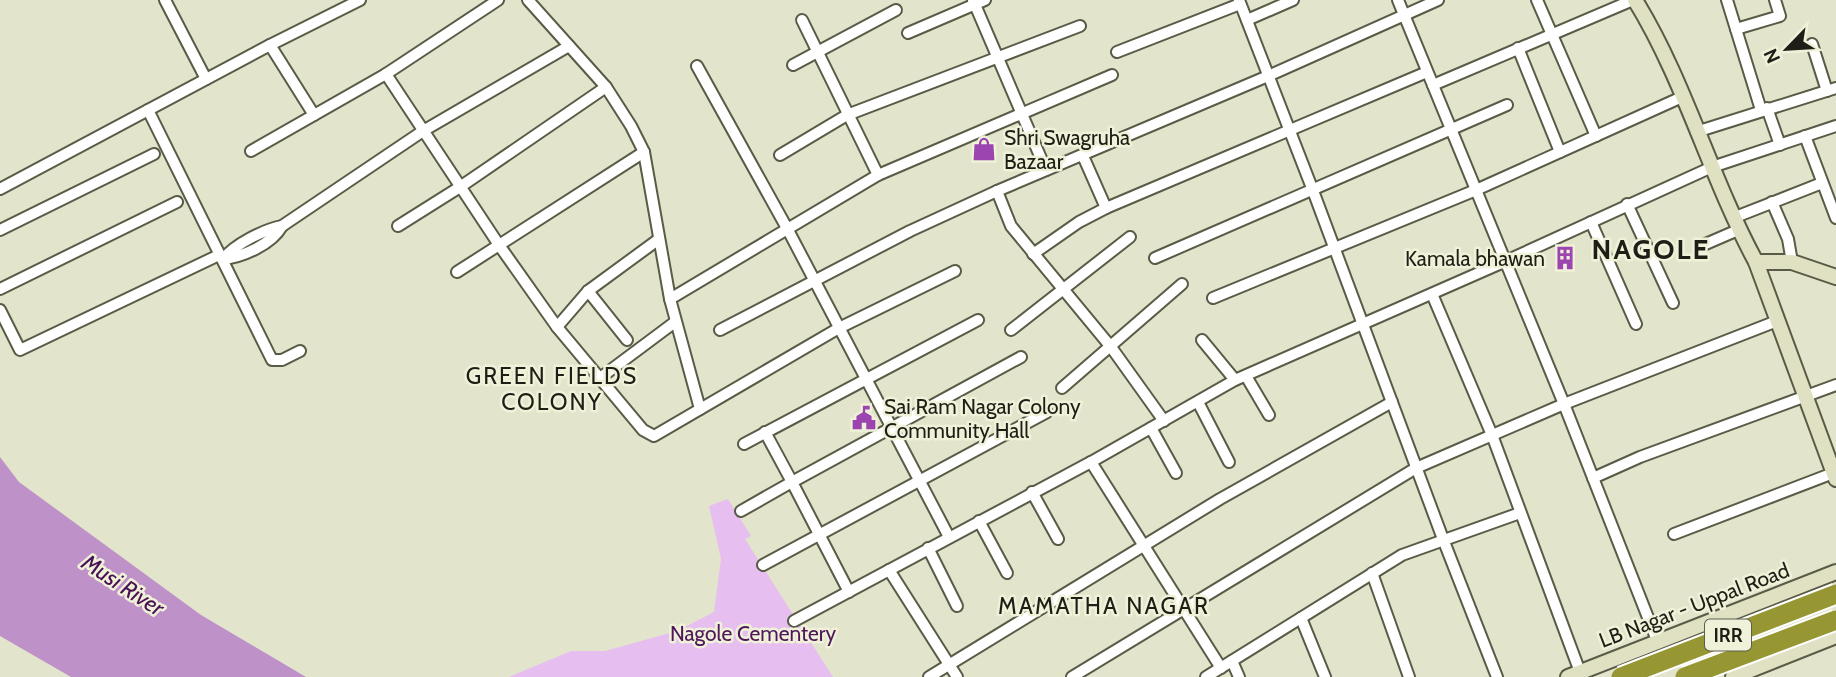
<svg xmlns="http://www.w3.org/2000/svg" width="1836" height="677" font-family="Cabin,sans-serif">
<rect width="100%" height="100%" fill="#e3e4cc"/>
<path fill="#e6beef" d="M728 499 751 536 745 539 833 677H509L571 651H605L677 631 714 612 721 559 709 506Z"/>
<path fill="#be92c9" d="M0 457 19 482 201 615 306 677H71L0 636Z"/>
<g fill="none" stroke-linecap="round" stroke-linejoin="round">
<g stroke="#5a5b46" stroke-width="14">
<g id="street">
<path d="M165 0 206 79"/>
<path d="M528 0 606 87 631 126 644 152 670 299 700 409"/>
<path d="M973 0 1046 170"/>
<path d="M1239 0 1312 188 1443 539 1497 677"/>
<path d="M1398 0 1564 404 1658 643"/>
<path d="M1537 0 1596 136"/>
<path d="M1727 0 1761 110"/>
<path d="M802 20 878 175"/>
<path d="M1247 20 1293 0"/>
<path d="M1736 29 1780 16 1775 0"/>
<path d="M908 33 985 0"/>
<path d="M1812 44 1827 91"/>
<path d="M270 45 314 115"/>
<path d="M1518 48 1560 152"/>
<path d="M1117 52 1240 4"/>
<path d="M793 65 896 10"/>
<path d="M697 66 788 230 949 537"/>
<path d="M386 74 499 245 557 327 643 430 654 436 839 328 955 271"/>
<path d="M1433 85 1633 0"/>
<path d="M1767 108 1780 145"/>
<path d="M148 110 272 360H282L300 351"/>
<path d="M1696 132 1836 88"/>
<path d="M1805 136 1836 218"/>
<path d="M251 151 386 74 498 0"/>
<path d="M780 155 847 115 1080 26"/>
<path d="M0 189 270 45 360 0"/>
<path d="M997 191 1011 226 1111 347 1164 421"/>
<path d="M1772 202 1788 239 1792 262"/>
<path d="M1627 204 1673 303"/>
<path d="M1106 208 1427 72"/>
<path d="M1733 218 1822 183"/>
<path d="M1591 222 1636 324"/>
<path d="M398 226 460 187 606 87"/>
<path d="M0 230 154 154"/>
<path d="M1701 246 1738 230"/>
<path d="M1033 254 1079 222 1106 208 1083 156"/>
<path d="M1155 258 1507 105"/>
<path d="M223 259C235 244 263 230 282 226L423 131 569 46"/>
<path d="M223 259C243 257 272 244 282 226"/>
<path d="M457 272 644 152"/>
<path d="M0 289 177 202"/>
<path d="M588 291 627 340"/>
<path d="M1432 294 1492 435 1580 672"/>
<path d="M1213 298 1476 190 1682 97"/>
<path d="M670 299 878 175 1112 75"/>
<path d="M0 310 20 350 219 255"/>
<path d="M557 327 588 291 659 239"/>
<path d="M720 330 910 231 997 191 1268 76 1438 0"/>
<path d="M1011 330 1130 237"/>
<path d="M1202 340 1235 380"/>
<path d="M1246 376 1269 415"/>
<path d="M600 378 675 322"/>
<path d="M1062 388 1182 284"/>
<path d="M1198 402 1229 462"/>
<path d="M1151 428 1176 473"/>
<path d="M744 444 978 320"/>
<path d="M1091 462 1221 668"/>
<path d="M1593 478 1640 457 1836 385"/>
<path d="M1032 492 1058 539"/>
<path d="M741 511 792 482 765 432"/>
<path d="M979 521 1007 573"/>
<path d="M1674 534 1836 472"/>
<path d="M928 548 957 606"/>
<path d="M763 565 1047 412"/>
<path d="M889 570 957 677"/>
<path d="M1372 573 1409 677"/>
<path d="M849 592 792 482 1021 357"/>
<path d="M1301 618 1325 677"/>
<path d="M794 621 1091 462 1235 380 1506 261 1712 167 1836 126"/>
<path d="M1232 661 1239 677"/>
<path d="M929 677 1220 499 1392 402"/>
<path d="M1072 677 1416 468 1564 404 1777 321"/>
<path d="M1206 677 1402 555 1520 513"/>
</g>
</g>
<g stroke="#5a5b46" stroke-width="18">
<g id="secondary">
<path d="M1635 0C1685 81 1710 177 1756 262L1836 479"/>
<path d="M1756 262H1792L1836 277"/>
<path d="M1568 677 1836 572"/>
<path d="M1733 677 1836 636"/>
</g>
</g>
<use href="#street" stroke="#fff" stroke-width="10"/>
<use href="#secondary" stroke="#e0e0c2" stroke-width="14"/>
<g stroke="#fff" stroke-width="23" stroke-linecap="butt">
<g id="highway-bridge">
<path d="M1621 677 1836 594"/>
<path d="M1685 677 1836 620"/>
</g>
</g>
<use href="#highway-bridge" stroke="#969632" stroke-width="19"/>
</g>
<defs>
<g id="shop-bare" transform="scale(1.89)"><path d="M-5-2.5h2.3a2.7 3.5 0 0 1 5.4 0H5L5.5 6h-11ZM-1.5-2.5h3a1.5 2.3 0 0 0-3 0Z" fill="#9c44b0" stroke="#f0f1d9" stroke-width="2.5" paint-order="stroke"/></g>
<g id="building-bare" transform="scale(1.89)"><path d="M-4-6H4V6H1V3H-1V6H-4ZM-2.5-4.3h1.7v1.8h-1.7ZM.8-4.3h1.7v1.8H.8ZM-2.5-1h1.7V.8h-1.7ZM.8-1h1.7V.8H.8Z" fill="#9c44b0" stroke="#f0f1d9" stroke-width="2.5" paint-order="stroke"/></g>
<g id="civic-bare" transform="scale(1.89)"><path d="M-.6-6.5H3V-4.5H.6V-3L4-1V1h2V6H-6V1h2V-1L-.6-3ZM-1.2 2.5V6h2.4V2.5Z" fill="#9c44b0" stroke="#f0f1d9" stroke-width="2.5" paint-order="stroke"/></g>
</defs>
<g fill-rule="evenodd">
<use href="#shop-bare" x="984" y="149"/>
<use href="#building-bare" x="1565" y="258"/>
<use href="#civic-bare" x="864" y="418"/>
</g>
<g text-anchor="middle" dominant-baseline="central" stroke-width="5" stroke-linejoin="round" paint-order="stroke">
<rect fill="#f0f1d9" stroke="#5d5d50" stroke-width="2" x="1705" y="619.5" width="46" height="31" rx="5"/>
<g font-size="19" font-weight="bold" fill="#1e1e16">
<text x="1728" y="635">IRR</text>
</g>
<g font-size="21" fill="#1e1e16" stroke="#f0f1d9" text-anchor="start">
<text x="1004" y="137">Shri Swagruha<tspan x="1004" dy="24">Bazaar</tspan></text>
<text x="1545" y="258" text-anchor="end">Kamala bhawan</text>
<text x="884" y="406">Sai Ram Nagar Colony<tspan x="884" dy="24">Community Hall</tspan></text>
</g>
<g font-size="21" fill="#1e1e16" stroke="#f0f1d9">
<text transform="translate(1694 605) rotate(-21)">LB Nagar - Uppal Road</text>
</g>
<g font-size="21" fill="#4e185a" stroke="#f0f1d9">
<text x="753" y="633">Nagole Cementery</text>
</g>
<g font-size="23" letter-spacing="2" fill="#1e1e16" stroke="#f0f1d9">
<text x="552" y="376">GREEN FIELDS<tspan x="552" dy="26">COLONY</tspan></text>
<text x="1104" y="606">MAMATHA NAGAR</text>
</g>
<g font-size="23" font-style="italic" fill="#481154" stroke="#f0f1d9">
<text transform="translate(123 585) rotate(33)">Musi River</text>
</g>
<g font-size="28" font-weight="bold" letter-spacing="2" fill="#1e1e16" stroke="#f0f1d9">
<text x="1651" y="249">NAGOLE</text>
</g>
</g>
<g transform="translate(1787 49) rotate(245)" stroke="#f0f1d9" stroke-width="5" paint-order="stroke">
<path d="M0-5L12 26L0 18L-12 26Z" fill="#1e1e16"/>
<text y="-10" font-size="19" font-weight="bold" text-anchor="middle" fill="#1e1e16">N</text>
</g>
</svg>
